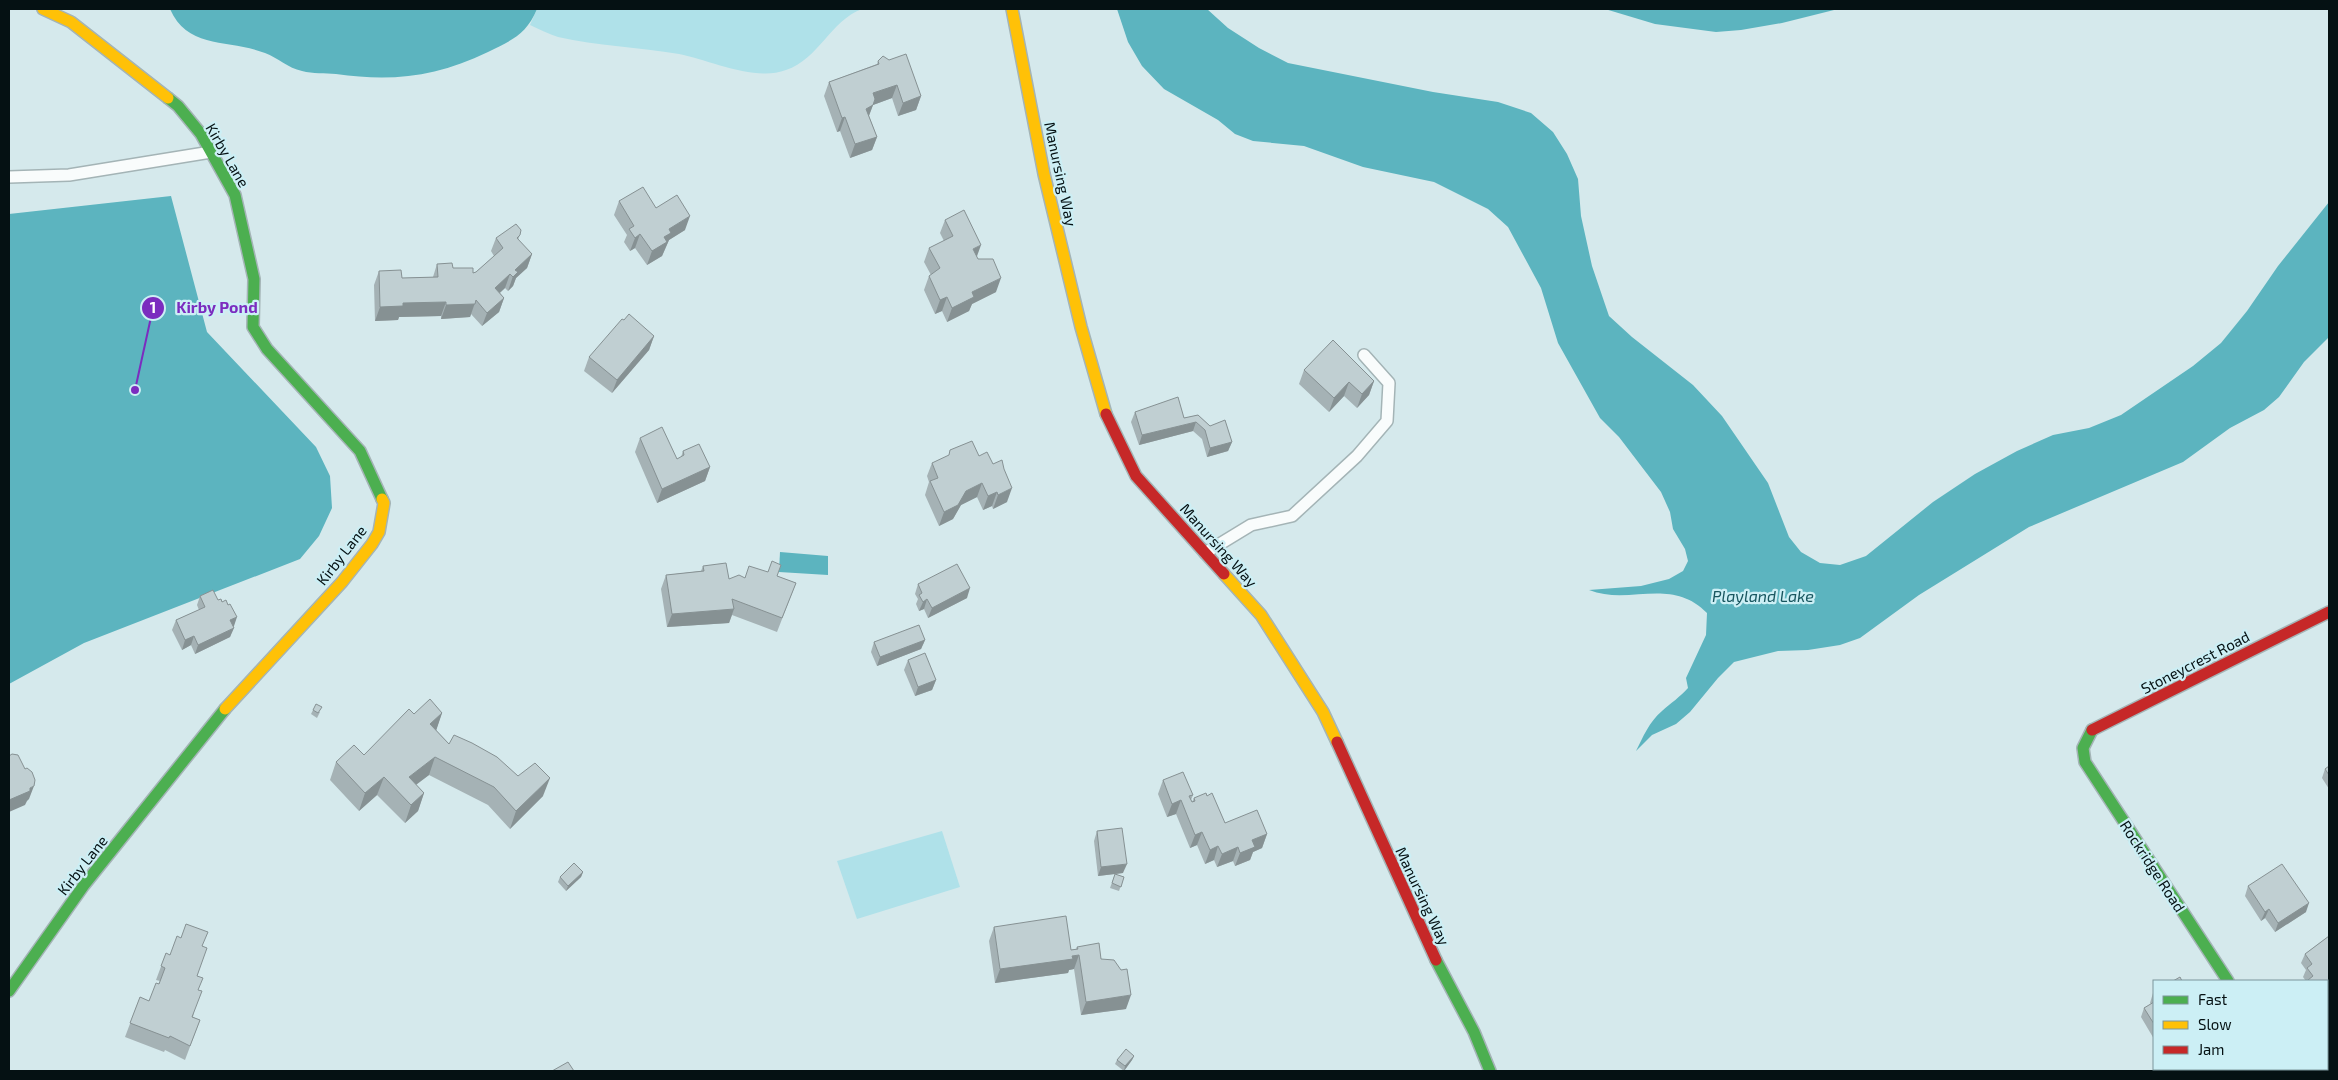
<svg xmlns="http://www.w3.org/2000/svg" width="2338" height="1080" font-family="'Exo 2',sans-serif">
<rect width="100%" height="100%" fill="#d5e9ec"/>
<g fill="#afe1e9">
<path d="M537 9H862C830 21 819 59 786 70 755 82 710 60 679 54 639 47 597 46 558 37 549 34 539 29 530 25Z"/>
<path d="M942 831 960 887 857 919 837 861Z"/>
</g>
<g fill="#5cb4bf">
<path d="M170 9H537C526 35 512 40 488 52 436 77 392 82 336 74 325 73 313 74 302 71 288 68 278 58 265 53 230 39 188 50 170 9Z"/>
<path d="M1117 9H1207L1228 28 1259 48 1288 63 1433 92 1498 102 1531 113 1553 132 1567 154 1578 179 1581 216 1592 266 1609 316 1632 337 1693 385 1722 416 1768 483 1789 537 1801 552 1820 563 1840 565 1866 556 1933 502 1975 474 2017 451 2053 435 2089 428 2121 415 2193 366 2221 343 2247 311 2278 266 2329 202V337L2304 362 2279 397 2264 410 2230 428 2183 462 2029 527 1919 595 1860 638 1840 645 1808 650 1778 651 1734 662 1718 678 1690 712 1676 724 1652 735 1636 751C1643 737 1649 722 1662 711 1671 703 1680 697 1688 688L1686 678 1706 635 1707 613C1671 576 1629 606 1589 590L1641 586 1669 579 1683 571 1688 561 1685 549 1673 529 1670 512 1661 492 1619 437 1600 418 1558 343 1541 288 1508 227 1488 209 1434 182 1363 167 1304 146 1253 141 1235 134 1218 120 1164 89 1142 66 1128 42Z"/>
<path d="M1605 9H1838L1782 23 1741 30 1716 32 1655 24Z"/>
<path d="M171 196 207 332 316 447 330 476 332 508 319 536 300 559 84 643 9 684V214Z"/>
<path d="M780 552 828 556V575L779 572Z"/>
</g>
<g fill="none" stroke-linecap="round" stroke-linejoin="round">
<g stroke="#a4b4b6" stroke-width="14">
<g id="lane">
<path d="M9 177 69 175 211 152"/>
<path d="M1205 553 1251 525 1292 516 1357 456 1387 421 1389 383 1364 355"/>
</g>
</g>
<g stroke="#a4b4b6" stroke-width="25">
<path id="street" d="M2284 1069 2286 1071"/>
</g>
<g stroke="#a4b4b6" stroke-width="14">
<g id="fast">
<path d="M168 98 178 106 201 134 235 195 254 279 253 327 267 349 360 451 382 499"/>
<path d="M2092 730 2083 748 2085 762 2228 981"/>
<path d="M1436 960 1474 1032 1490 1071"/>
<path d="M9 991 84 885 225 709"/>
</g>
</g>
<g stroke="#a4b4b6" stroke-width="14">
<g id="slow">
<path d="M43 9 71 22 168 98"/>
<path d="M1012 9 1044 174 1081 327 1106 414"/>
<path d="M1224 574 1261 615 1323 712 1337 742"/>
<path d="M225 709 342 582 372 544 379 532 384 503 382 499"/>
</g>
</g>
<g stroke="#a4b4b6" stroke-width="14">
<g id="jam">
<path d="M1106 414 1136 476 1224 574"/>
<path d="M2092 730 2329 612"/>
<path d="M1337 742 1436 960"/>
</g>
</g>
<use href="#lane" stroke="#f9fcfc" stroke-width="11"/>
<use href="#street" stroke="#f9fcfc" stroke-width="22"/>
<use href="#fast" stroke="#4caf50" stroke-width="11"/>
<use href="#slow" stroke="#ffc107" stroke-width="11"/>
<use href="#jam" stroke="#c62828" stroke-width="11"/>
</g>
<g fill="#a5b2b5">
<path d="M878 61 921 96 916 110 898 116 892 98 873 105 869 116 877 137 872 150 850 158 840 131 837 132 824 96 829 82 877 64Z"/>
<path d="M619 201 656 208 685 230 669 240 662 256 647 265 635 248 630 251 624 242 627 235 614 215Z"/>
<path d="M945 220 977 258 996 292 972 304 969 311 947 322 942 311 935 314 924 290 929 276 931 275 924 262 929 248 944 241 940 233Z"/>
<path d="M520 235 518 240 532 254 527 268 516 278 513 286 508 291 505 288 500 293 504 298 499 312 482 326 471 314 470 317 441 319V316L399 317 398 320 375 321 374 285 379 271 402 278 433 277 437 264 473 273 476 272 494 256 491 251 496 238Z"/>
<path d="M624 320 654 336 649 350 612 393 584 371 589 357Z"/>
<path d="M1304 370 1374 381 1369 395 1357 408 1344 396 1329 412 1299 384Z"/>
<path d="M1135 412 1184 418 1198 415 1210 426 1232 442 1228 451 1207 457 1202 439 1193 431 1139 445 1131 422Z"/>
<path d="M640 438 677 459 681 457 683 451 710 467 705 481 657 503 635 452Z"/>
<path d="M979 456 1007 502 993 509 992 506 983 510 977 497 961 505 953 519 939 526 925 495 929 482 927 476 932 463Z"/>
<path d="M703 566 729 579 777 576 796 583 777 632 732 615 729 623 667 627 661 589 666 575 701 571Z"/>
<path d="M918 584 967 598 928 618 924 609 919 611 916 604 918 599 915 594Z"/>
<path d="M200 596 218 600 222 602 234 626 230 637 195 654 191 645 182 650 172 630 176 620 199 610 197 605Z"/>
<path d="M925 640 921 649 877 666 871 652 874 642Z"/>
<path d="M908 660 936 680 932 690 915 696 904 670Z"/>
<path d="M313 710 320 712 317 718 311 714Z"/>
<path d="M442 713 436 730 449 744 518 776 543 796 510 829 488 805 429 775 416 785 424 793 418 811 405 823 377 795 359 811 330 780 336 762 364 755 414 714Z"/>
<path d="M2329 766V789L2322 778 2325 769Z"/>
<path d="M1163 780 1193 795 1191 800 1192 802 1194 798 1207 796 1225 823 1267 834 1262 848 1253 852 1250 860 1235 866 1233 861 1217 867 1214 860 1205 864 1197 845 1190 848 1176 814 1167 817 1158 794Z"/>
<path d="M1097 831 1123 873 1098 876 1094 841Z"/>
<path d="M583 872 581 877 566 891 558 882 560 877Z"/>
<path d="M1115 874 1124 877 1119 891 1110 888Z"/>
<path d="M2248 886 2306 912 2275 932 2265 918 2261 921 2245 896Z"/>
<path d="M994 927 1071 950 1076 949 1077 947 1101 959 1126 1009 1081 1015 1074 969 1069 970 1068 973 995 983 989 941Z"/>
<path d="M2329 936V1004L2327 1000V981H2306L2303 977 2306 970 2301 963 2305 954Z"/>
<path d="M181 938 203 946 197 976 198 990 193 1017 200 1020 185 1060 165 1050 164 1052 125 1037 140 997 149 1001 160 981 156 980 166 953 170 955Z"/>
<path d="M2153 993H2154V1039L2141 1017 2144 1008 2151 1004 2150 1003Z"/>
<path d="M1134 1056 1132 1060 1124 1071 1115 1064 1117 1060Z"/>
</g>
<g fill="#869193">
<path d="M897 85 892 98 873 105 868 118 866 109 873 93Z"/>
<path d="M921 96 916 110 898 116 903 103Z"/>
<path d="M845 117 840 131 837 132 842 118Z"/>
<path d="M877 137 872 150 850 158 855 144Z"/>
<path d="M690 216 685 230 669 240 662 256 647 265 652 251 664 237 669 229Z"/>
<path d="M640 234 635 248 630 251 635 238Z"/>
<path d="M981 245 976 259 973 249Z"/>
<path d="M532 254 527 268 516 278 513 286 508 291 515 270Z"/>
<path d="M510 274 505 288 490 301 495 288Z"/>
<path d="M1001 278 996 292 972 304 969 311 947 322 952 308 972 292Z"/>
<path d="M947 297 942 311 935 314 940 300Z"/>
<path d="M504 298 499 312 482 326 487 313Z"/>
<path d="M476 300 470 317 441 319 446 305Z"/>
<path d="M446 302 441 316 399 317 398 320 375 321 380 307 403 303Z"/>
<path d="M654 336 649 350 612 393 617 380Z"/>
<path d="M1374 381 1369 395 1357 408 1362 394Z"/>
<path d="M1349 382 1344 396 1329 412 1334 398Z"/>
<path d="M1196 422 1193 431 1139 445 1142 435Z"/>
<path d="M1232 442 1228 451 1207 457 1210 448Z"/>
<path d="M710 467 705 481 657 503 662 489Z"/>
<path d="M982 483 977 497 961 505 953 519 939 526 944 512 966 491Z"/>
<path d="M1012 488 1007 502 993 509 998 495Z"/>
<path d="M997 492 992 506 983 510 988 496Z"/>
<path d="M970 588 967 598 928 618 932 608Z"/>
<path d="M927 599 924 609 919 611 923 602Z"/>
<path d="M734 609 729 623 667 627 672 614Z"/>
<path d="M237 617 234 626 227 629 230 620Z"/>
<path d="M234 628 230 637 195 654 198 645Z"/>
<path d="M194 636 191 645 182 650 185 640Z"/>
<path d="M925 640 921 649 877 666 880 657Z"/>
<path d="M936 680 932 690 915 696 918 687Z"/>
<path d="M442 713 436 731 430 724Z"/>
<path d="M435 757 429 775 402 795 409 777Z"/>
<path d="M384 777 377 795 359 811 365 793Z"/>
<path d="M550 778 543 796 510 829 516 811Z"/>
<path d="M34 786 29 799 27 801 25 805 9 812V800Z"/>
<path d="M424 793 418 811 405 823 411 805Z"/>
<path d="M1181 800 1176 814 1167 817 1172 804Z"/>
<path d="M1202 832 1197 845 1190 848 1195 835Z"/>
<path d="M1267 834 1262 848 1253 852 1250 860 1235 866 1240 853 1252 840Z"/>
<path d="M1218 846 1214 860 1205 864 1210 850Z"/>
<path d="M1238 847 1233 861 1217 867 1222 854Z"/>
<path d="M1127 864 1123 873 1098 876 1101 867Z"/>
<path d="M583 872 581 877 566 891 568 886Z"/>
<path d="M2309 903 2306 912 2275 932 2278 923Z"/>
<path d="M2269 909 2265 918 2261 921 2265 912Z"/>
<path d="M1079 955 1074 969 1069 970 1068 973 995 983 1000 969Z"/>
<path d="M1131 995 1126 1009 1081 1015 1086 1002Z"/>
<path d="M1134 1056 1132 1060 1124 1071 1125 1066Z"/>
</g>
<g fill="#c0cfd2" stroke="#869193">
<path d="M906 54 921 96 903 103 897 85 873 93 875 99 873 105 866 109 877 137 855 144 845 117 842 118 829 82 879 64 878 61 883 56 889 60Z"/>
<path d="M643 187 656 208 677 195 690 216 669 229 671 233 664 237 667 242 652 251 640 234 635 238 629 229 634 226 619 201Z"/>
<path d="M964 210 981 245 973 249 978 259H993L1001 278 972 292 974 297 952 308 947 297 940 300 929 276 940 268 929 248 953 236 945 220Z"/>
<path d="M516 224 521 230 520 235 517 238 532 254 515 270 518 272 513 277 510 274 495 288 504 298 487 313 476 300 475 304 446 305V302L403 303V306L380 307 379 271 401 270 402 278 438 277 437 264 452 263 453 268H473V273L476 272 503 248 496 238Z"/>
<path d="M629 314 654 336 617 380 589 357 622 319 624 320Z"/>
<path d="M1333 340 1374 381 1362 394 1349 382 1334 398 1304 370Z"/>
<path d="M1178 397 1184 418 1198 415 1210 426 1225 420 1232 442 1210 448 1205 430 1196 422 1142 435 1135 412Z"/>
<path d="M662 427 677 459 684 455 683 451 699 444 710 467 662 489 640 438Z"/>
<path d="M972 441 979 456 987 452 993 464 1002 460 1004 469 1012 488 998 495 997 492 988 496 982 483 966 491 958 505 944 512 930 481 938 478 932 463 949 455 950 450Z"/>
<path d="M772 561 781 565 777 576 796 583 782 618 732 599 734 609 672 614 666 575 704 571 703 566 726 563 729 579 739 575 745 578 749 566 768 572Z"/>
<path d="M957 564 970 588 932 608 927 599 923 602 919 595 922 593 918 584Z"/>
<path d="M213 590 218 600 221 599 222 602 226 600 228 605 230 604 237 617 230 620 234 628 198 645 194 636 185 640 176 620 205 607 200 596Z"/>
<path d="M919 625 925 640 880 657 874 642Z"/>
<path d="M925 653 936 680 918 687 908 660Z"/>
<path d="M430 699 442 713 430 724 449 744 454 735 472 743 497 757 518 776 535 763 550 778 516 811 494 787 435 757 409 777 424 793 411 805 384 777 365 793 336 762 354 745 364 755 409 709 414 714Z"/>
<path d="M316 704 322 707 318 713 313 710Z"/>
<path d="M12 754 18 755 25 769 27 768 32 772 35 780 34 786 30 788V791L9 800V756Z"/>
<path d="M2329 766V775L2325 769Z"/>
<path d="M1183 772 1193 795 1189 796 1192 802 1195 801 1194 798 1206 793 1207 796 1212 793 1225 823 1257 810 1267 834 1252 840 1255 847 1240 853 1238 847 1222 854 1218 846 1210 850 1202 832 1195 835 1181 800 1172 804 1163 780Z"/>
<path d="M1122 828 1127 864 1101 867 1097 831Z"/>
<path d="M574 863 583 872 568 886 560 877Z"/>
<path d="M2282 864 2309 903 2278 923 2269 909 2265 912 2248 886Z"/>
<path d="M1115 874 1124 877 1121 887 1112 883Z"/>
<path d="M1066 916 1071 950 1078 949 1077 947 1099 943 1101 959 1114 960 1121 970 1127 969 1131 995 1086 1002 1079 955 1072 956 1073 959 1000 969 994 927Z"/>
<path d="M186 924 208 932 202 946 207 948 197 976 203 978 198 990 202 991 192 1017 200 1020 190 1046 170 1036 169 1038 130 1023 140 997 149 1001 156 983 159 984 165 968 161 966 166 953 170 955 177 936 181 938Z"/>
<path d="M2329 936V990L2327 986V981H2309L2308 980 2313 976 2307 968 2312 964 2305 954Z"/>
<path d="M2180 977 2182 981H2173Z"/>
<path d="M2154 1002V1024L2144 1008Z"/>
<path d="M1126 1049 1134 1056 1125 1066 1117 1060Z"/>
<path d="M568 1062 574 1071H552Z"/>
</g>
<g text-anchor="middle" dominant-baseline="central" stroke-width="4.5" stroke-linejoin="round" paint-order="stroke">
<g font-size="15" fill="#051113" stroke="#cceff5">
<text transform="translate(228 155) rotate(60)">Kirby Lane</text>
<text transform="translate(1061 174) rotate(78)">Manursing Way</text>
<text transform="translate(1219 545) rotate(48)">Manursing Way</text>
<text transform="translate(341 555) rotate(-52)">Kirby Lane</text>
<text transform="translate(2195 662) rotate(-27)">Stoneycrest Road</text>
<text transform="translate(82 865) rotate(-52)">Kirby Lane</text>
<text transform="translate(2153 866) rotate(57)">Rockridge Road</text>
<text transform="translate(1423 896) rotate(65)">Manursing Way</text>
</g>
<g font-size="16" font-style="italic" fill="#18565f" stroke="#cceff5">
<text x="1763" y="595">Playland Lake</text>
</g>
</g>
<path fill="none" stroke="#7b2cbf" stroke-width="2" d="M135 390L153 308"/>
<g fill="#7b2cbf" stroke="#cceff5" stroke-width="2">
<circle cx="135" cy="390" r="5"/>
<circle cx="153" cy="308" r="12"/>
</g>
<g font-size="15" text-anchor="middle" font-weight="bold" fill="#fff">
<text x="153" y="313">1</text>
</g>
<g font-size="16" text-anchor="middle" font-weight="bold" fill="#7b2cbf" stroke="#cceff5" stroke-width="4.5" stroke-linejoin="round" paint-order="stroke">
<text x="217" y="313">Kirby Pond</text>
</g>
<rect width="2338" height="1080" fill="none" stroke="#051113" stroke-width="20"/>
<rect x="2153" y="980" width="175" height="90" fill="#cceff5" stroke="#7c969b"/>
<rect x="2163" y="996" width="25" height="8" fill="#4caf50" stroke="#7c969b"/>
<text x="2198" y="1005" font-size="15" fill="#051113">Fast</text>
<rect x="2163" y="1021" width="25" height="8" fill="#ffc107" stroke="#7c969b"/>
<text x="2198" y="1030" font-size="15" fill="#051113">Slow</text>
<rect x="2163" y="1046" width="25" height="8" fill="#c62828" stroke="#7c969b"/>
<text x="2198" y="1055" font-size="15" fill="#051113">Jam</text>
</svg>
